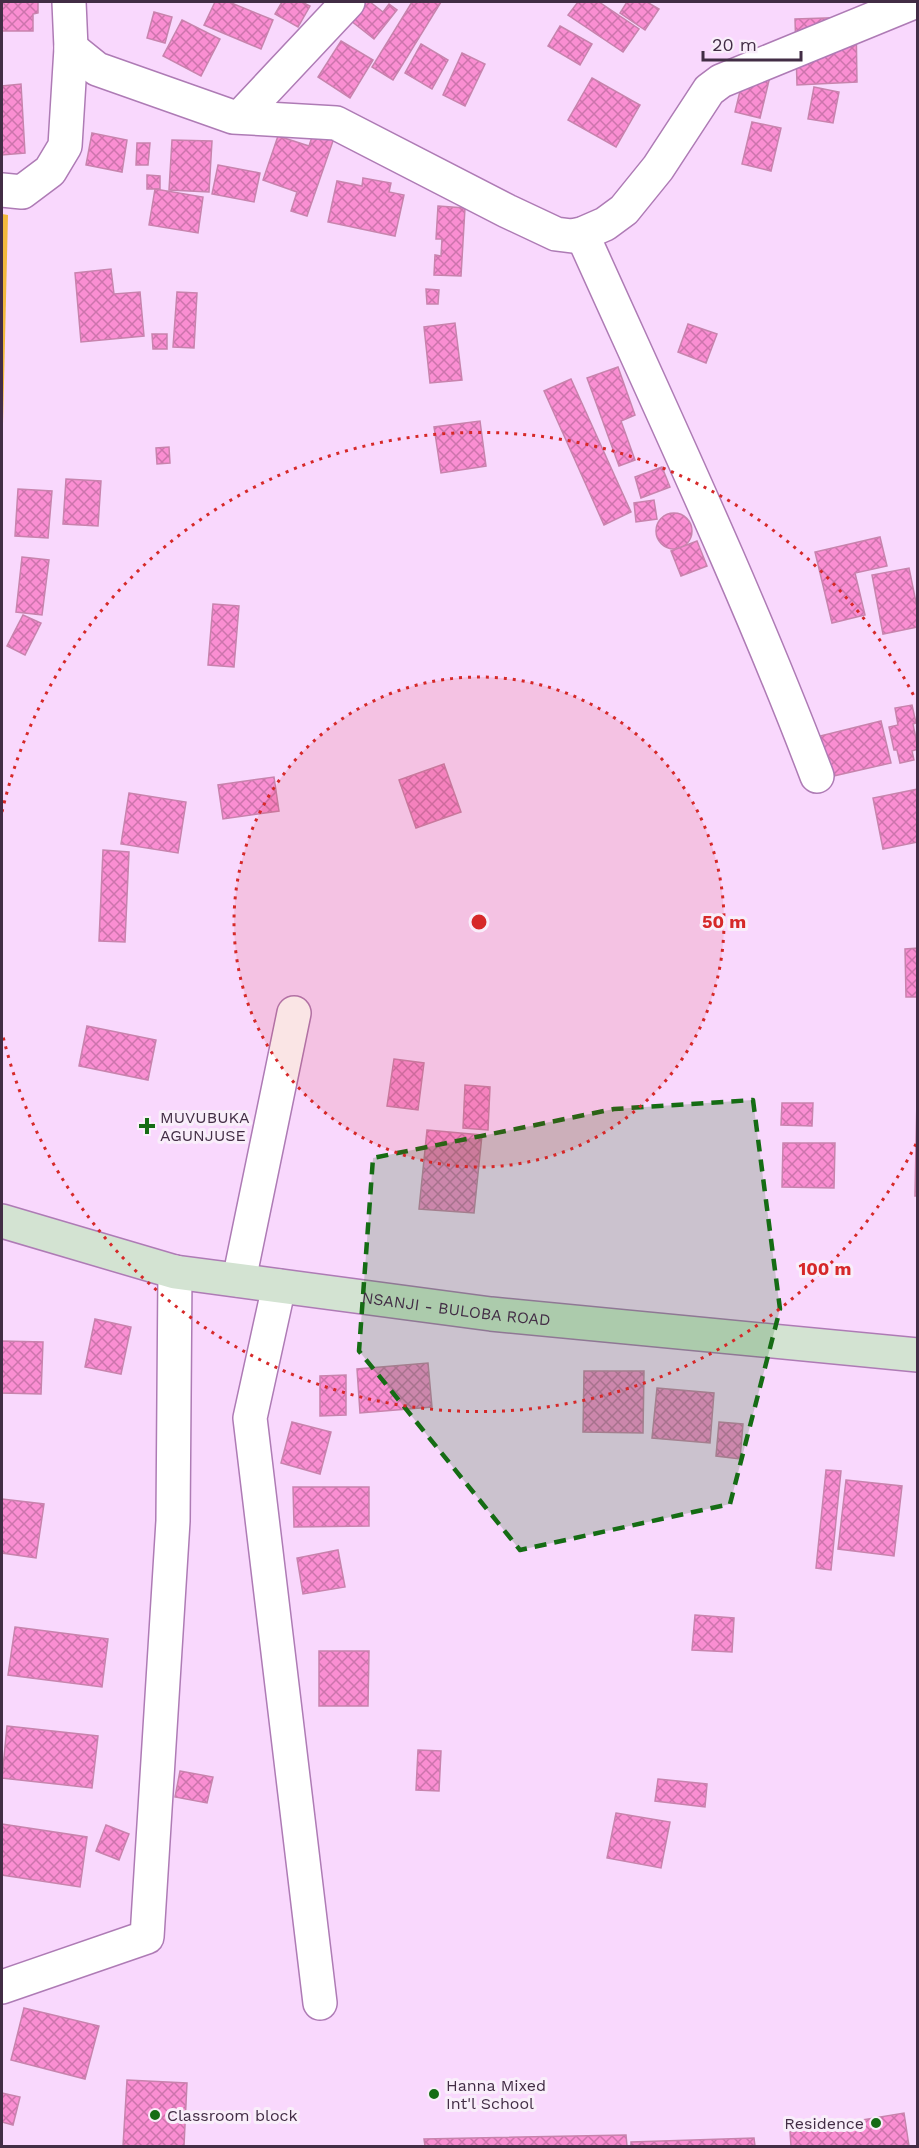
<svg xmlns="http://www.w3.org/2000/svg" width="919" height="2148" font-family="'Work Sans',sans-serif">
<defs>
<pattern id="building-cross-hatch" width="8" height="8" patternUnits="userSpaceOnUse" patternTransform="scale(1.5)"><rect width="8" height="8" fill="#fa8ed2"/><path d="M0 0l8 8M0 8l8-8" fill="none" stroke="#cc74ac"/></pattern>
</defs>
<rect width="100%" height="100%" fill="#f9d8fd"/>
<path fill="#f2b93c" d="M2 214 8 215 2 466Z"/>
<g fill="url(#building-cross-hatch)" stroke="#c883ad" stroke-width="1.5">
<path d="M2 2H38V13L33 14V31H2Z"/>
<path d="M215 2H229L273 20 261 49 204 25Z"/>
<path d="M282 2H302L310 6 298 27 275 14Z"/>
<path d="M359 2H370L383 12 389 4 397 10 374 39 346 17Z"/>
<path d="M412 2H441L393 80 372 67Z"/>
<path d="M578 2H599L639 29 623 52 568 15Z"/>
<path d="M627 2H647L659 9 645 30 620 13Z"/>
<path d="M154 12 172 17 165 43 147 38Z"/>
<path d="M856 17 857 82 797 85 795 19Z"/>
<path d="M182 20 220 39 201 76 163 56Z"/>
<path d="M560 26 592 44 580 65 548 46Z"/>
<path d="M341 41 373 60 350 98 318 77Z"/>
<path d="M421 44 448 60 432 89 405 73Z"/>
<path d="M462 53 485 64 465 106 443 95Z"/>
<path d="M747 62 772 68 760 118 735 112Z"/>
<path d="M592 78 640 105 616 147 568 120Z"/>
<path d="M21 84 25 153 2 155V86Z"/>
<path d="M814 87 839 92 833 123 808 119Z"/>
<path d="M752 122 781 128 771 171 742 164Z"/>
<path d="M314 131 334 138 307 216 291 211 297 192 263 180 278 136 309 146Z"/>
<path d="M92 133 127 140 122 172 86 165Z"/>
<path d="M172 140 212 141 209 192 169 190Z"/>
<path d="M137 143H150L148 165H136Z"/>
<path d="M218 165 260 173 254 202 212 194Z"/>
<path d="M147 175 160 176V189H147Z"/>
<path d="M363 178 391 183 389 192 404 195 395 236 328 222 337 181 362 186Z"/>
<path d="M155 189 203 197 198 233 149 225Z"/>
<path d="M438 206 465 208 461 276 434 275 435 255 441 256 442 239H436Z"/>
<path d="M111 269 114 294 140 292 144 336 81 342 75 273Z"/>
<path d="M426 289 439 290 438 304H427Z"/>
<path d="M177 292 197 293 194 348 173 347Z"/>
<path d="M455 323 462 380 430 383 424 327Z"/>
<path d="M688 324 717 334 706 363 678 352Z"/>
<path d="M152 334H167V349H153Z"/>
<path d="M618 367 635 415 621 421 635 460 619 466 587 378Z"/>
<path d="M571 379 631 512 604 525 544 391Z"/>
<path d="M480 421 486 466 441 473 434 427Z"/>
<path d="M169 447 170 463 157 464 156 448Z"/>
<path d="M662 467 670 487 641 498 635 477Z"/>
<path d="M66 479 101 481 98 526 63 524Z"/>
<path d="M18 489 52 491 48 538 15 536Z"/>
<path d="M654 500 657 519 636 522 634 503Z"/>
<circle cx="674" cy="531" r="18"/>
<path d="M880 537 887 566 855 573 865 615 832 623 815 552Z"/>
<path d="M697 541 707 566 681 576 671 551Z"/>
<path d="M22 557 49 560 42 615 16 612Z"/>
<path d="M909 568 918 612V627L883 634 872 575Z"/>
<path d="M213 604 239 606 234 667 208 665Z"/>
<path d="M23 615 41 623 25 655 7 646Z"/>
<path d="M912 705 916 723 913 724 918 749 912 751 914 760 900 763 897 750H894L889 727 898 725 895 708Z"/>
<path d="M881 721 891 763 829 777 820 736Z"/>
<path d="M444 764 461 812 416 828 399 780Z"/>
<path d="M274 777 279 811 223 819 218 785Z"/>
<path d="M918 789V842L883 849 873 798Z"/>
<path d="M129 793 186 802 178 853 121 844Z"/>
<path d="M103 850 129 852 125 942 99 941Z"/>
<path d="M918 948V997H906L905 949Z"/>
<path d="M87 1026 156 1040 148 1080 79 1066Z"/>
<path d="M394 1059 424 1063 418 1110 387 1106Z"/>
<path d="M465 1085 490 1087 488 1130 463 1128Z"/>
<path d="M917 1097H918V1196H915Z"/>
<path d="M782 1103H813L812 1126 781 1125Z"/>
<path d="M427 1130 482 1135 474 1213 419 1209Z"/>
<path d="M783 1143H835L834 1188 782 1187Z"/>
<path d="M95 1319 131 1327 121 1374 85 1367Z"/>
<path d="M2 1341 43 1342 41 1394 2 1393Z"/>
<path d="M428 1363 432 1407 360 1413 357 1369Z"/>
<path d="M584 1371H644L643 1433 583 1432Z"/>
<path d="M346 1375V1415L320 1416V1376Z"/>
<path d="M657 1388 714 1393 710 1443 652 1438Z"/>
<path d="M292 1422 331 1432 320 1474 281 1463Z"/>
<path d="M719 1422 743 1424 740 1459 716 1456Z"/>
<path d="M826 1470 841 1471 831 1570 816 1568Z"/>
<path d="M846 1480 902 1486 894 1556 838 1549Z"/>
<path d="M293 1487H369V1526L294 1527Z"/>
<path d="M2 1499 44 1504 36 1558 2 1553Z"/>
<path d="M338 1550 345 1587 303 1594 297 1558Z"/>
<path d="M695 1615 734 1618 732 1652 692 1650Z"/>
<path d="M15 1627 108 1639 102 1687 8 1675Z"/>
<path d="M319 1651H369L368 1706H319Z"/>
<path d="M7 1726 98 1736 92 1788 2 1778Z"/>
<path d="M418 1750 441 1751 439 1791 416 1790Z"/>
<path d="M180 1771 213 1777 207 1803 175 1797Z"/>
<path d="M658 1779 707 1784 705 1807 655 1801Z"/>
<path d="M616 1813 670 1822 661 1868 607 1858Z"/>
<path d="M2 1824 87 1837 80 1887 2 1875Z"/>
<path d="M106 1825 129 1834 119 1860 96 1851Z"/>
<path d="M24 2008 99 2026 85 2079 11 2060Z"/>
<path d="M127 2080 187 2083 184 2146H123Z"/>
<path d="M2 2093 20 2097 13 2125 2 2122Z"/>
<path d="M904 2113 909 2146H791L790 2132Z"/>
<path d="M626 2135 627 2146H425L424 2139Z"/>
<path d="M754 2138 755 2146H631V2142Z"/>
</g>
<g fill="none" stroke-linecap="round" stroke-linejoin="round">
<g stroke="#ae7bb5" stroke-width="36">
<g id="street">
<path d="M71 48 97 69 233 117 336 123 507 211 556 234 572 236 582 234 605 224 624 210 658 168 709 90 721 81 914 2"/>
<path d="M241 116 348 2"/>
<path d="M2 190 22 192 50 171 65 146 71 48 69 2"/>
<path d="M582 234C663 414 747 592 817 776"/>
<path d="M239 1280 294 1013"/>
<path d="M279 1286 250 1418 320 2003"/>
<path d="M2 1987 147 1937 173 1521 175 1272"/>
</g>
</g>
<g stroke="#ae7bb5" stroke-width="36">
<g id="secondary">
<path id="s1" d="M2 1221 175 1272 491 1314 918 1355"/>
</g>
</g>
<use href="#street" stroke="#fff" stroke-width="33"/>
<use href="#secondary" stroke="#d3e3d2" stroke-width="33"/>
</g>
<path fill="#156c14" fill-opacity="0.2" stroke="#156c14" stroke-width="4.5" stroke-dasharray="12 8" stroke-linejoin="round" d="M753 1100 780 1309 730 1504 520 1550 359 1351 373 1158 614 1109Z"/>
<circle cx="479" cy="922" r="245" fill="#d62828" fill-opacity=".12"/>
<g fill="none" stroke="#d62828" stroke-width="3" stroke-dasharray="3 6">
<circle cx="479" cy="922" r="245"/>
<path d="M916 1144A490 490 0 0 1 2 1032M2 812A490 490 0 0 1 916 700"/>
</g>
<g fill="#156c14" stroke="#f9eefa" stroke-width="2">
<path d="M144 1117h6v6h6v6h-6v6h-6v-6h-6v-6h6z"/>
<circle cx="434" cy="2094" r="6"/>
<circle cx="155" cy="2115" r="6"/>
<circle cx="876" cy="2123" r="6"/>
</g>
<g text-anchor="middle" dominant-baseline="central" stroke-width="6" stroke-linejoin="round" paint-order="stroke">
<g font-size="16" fill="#422d45" stroke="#f9eefa" text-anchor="start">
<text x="160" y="1117">MUVUBUKA<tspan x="160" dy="18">AGUNJUSE</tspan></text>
<text x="446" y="2085">Hanna Mixed<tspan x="446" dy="18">Int'l School</tspan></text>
<text x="167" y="2115">Classroom block</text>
<text x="864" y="2123" text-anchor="end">Residence</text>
</g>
<g font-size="16" fill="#422d45" stroke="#f9eefa">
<text stroke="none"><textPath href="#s1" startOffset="464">NSANJI - BULOBA ROAD</textPath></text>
</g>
</g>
<circle cx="479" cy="922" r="9" fill="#d62828" stroke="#f9eefa" stroke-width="3"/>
<g font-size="18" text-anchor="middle" font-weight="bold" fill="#d62828" stroke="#f9eefa" stroke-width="6" stroke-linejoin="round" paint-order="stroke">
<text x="724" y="928">50 m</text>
<text x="825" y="1275">100 m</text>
</g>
<rect width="919" height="2148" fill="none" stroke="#422d45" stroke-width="6"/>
<path d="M703 51v9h98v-9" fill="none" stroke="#422d45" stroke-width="3"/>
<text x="712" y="51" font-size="18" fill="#422d45" stroke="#f9eefa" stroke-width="4.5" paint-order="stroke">20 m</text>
</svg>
